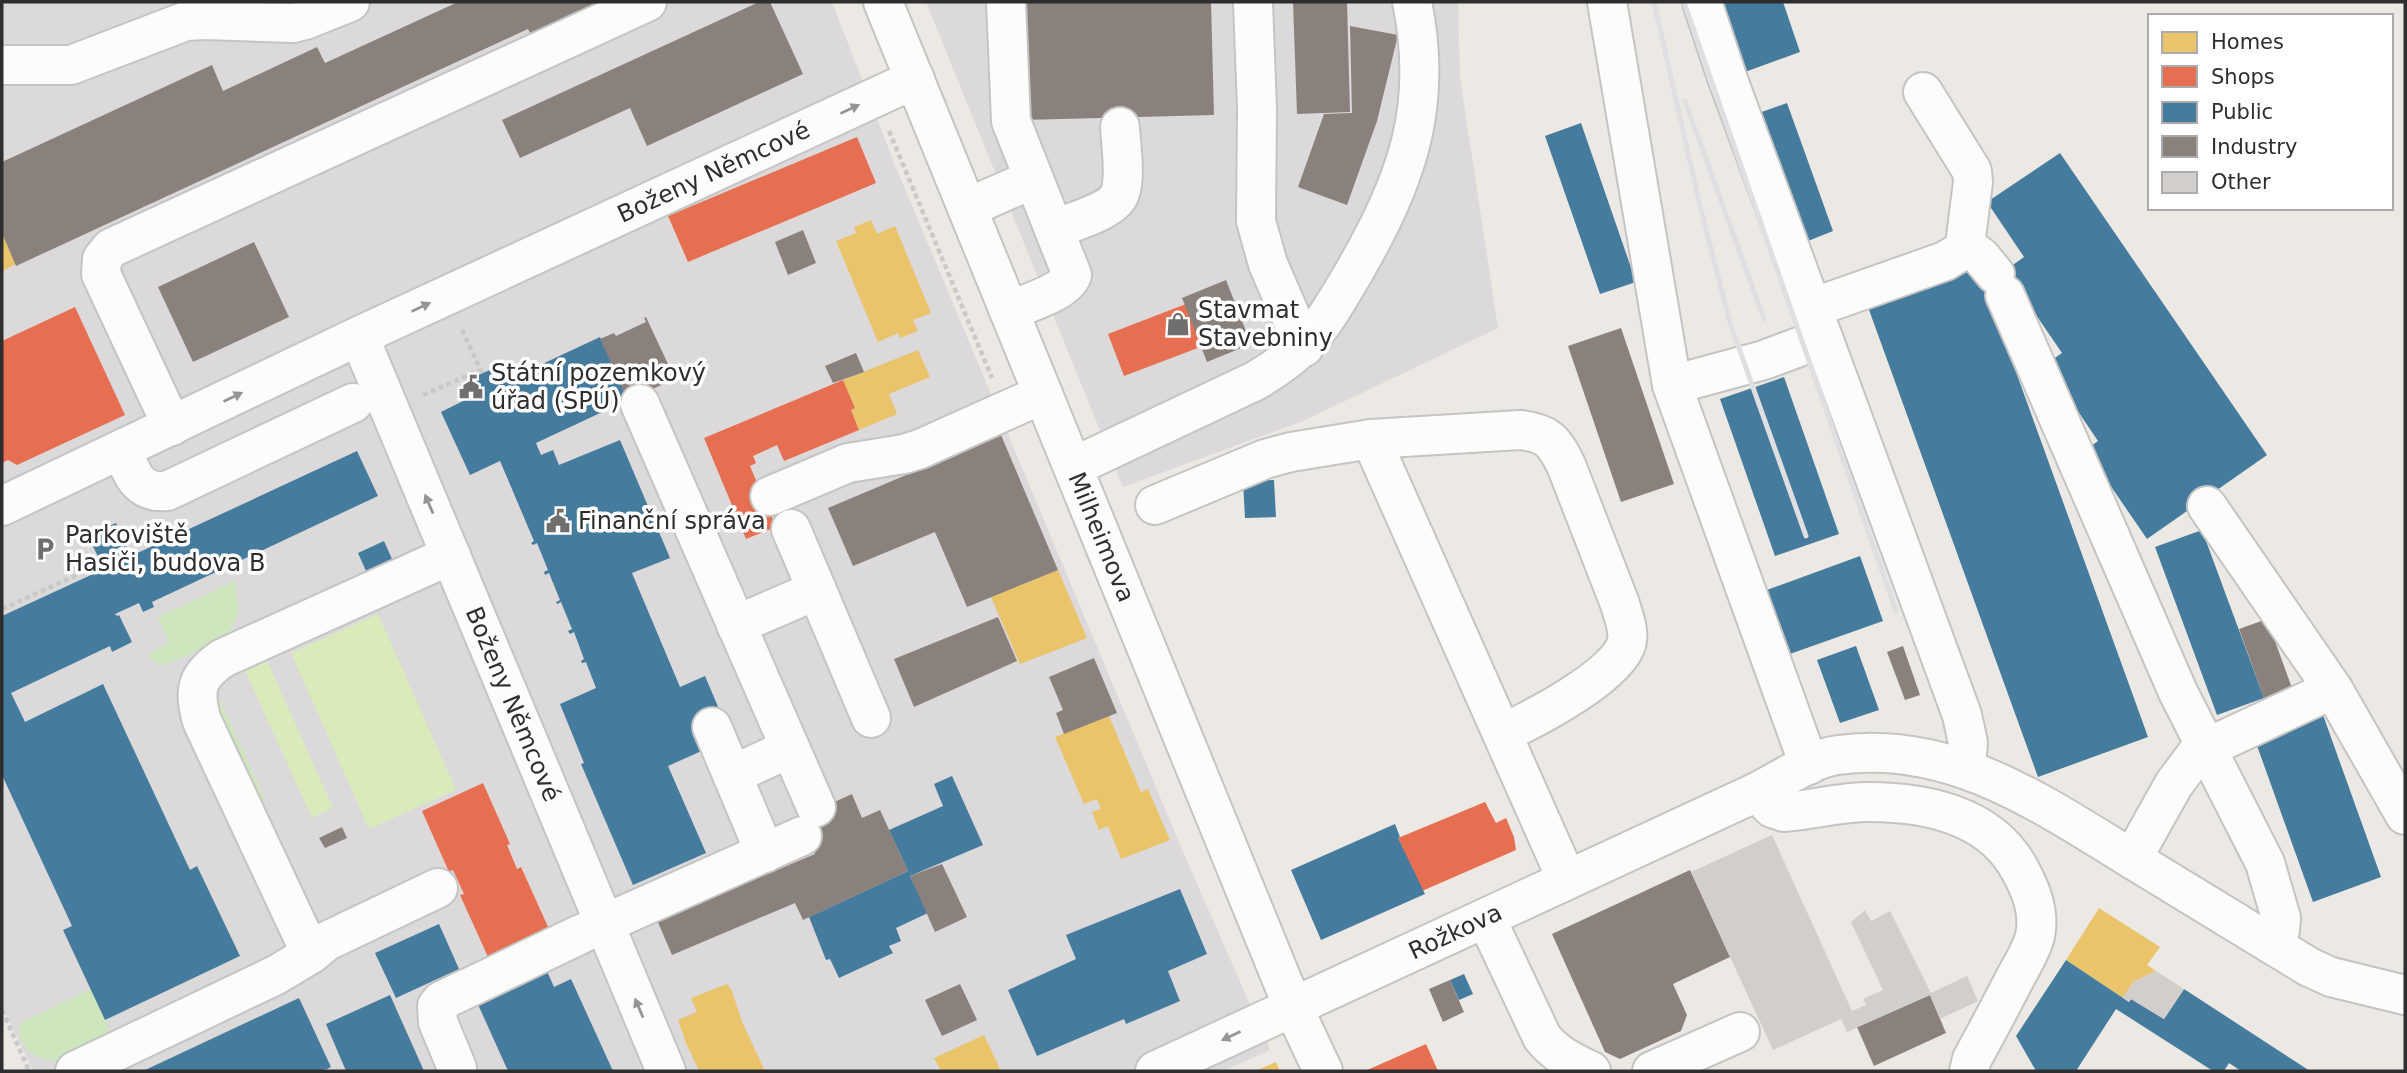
<svg xmlns="http://www.w3.org/2000/svg" width="2407" height="1073" font-family="'DejaVu Sans',sans-serif">
<rect width="100%" height="100%" fill="#ece8e4"/>
<g fill="#dcd9db">
<path d="M2 2H832L895 165 1184 854 1270 1050 1223 1071H33L2 1006Z"/>
<path d="M926 2H1458L1460 78 1498 328 1303 421 1123 487Z"/>
</g>
<g fill="#cee6be">
<path d="M235 581 239 612 229 635C216 641 173 665 161 664 155 663 151 659 147 655L169 643 158 617Z"/>
<path d="M215 696 219 698 265 799 260 804 210 700Z"/>
<path d="M91 989 112 1035 56 1060C35 1062 16 1045 20 1023Z"/>
</g>
<g fill="#d9eabb">
<path d="M378 614 456 790 369 829 291 653Z"/>
<path d="M264 654 333 808 312 818 242 664Z"/>
</g>
<g fill="#e9c46a">
<path d="M871 220 877 234 895 226 931 313 913 320 918 331 900 338 898 333 878 342 836 241 856 233 854 227Z"/>
<path d="M2 233 16 264 2 271Z"/>
<path d="M918 350 930 377 889 394 897 414 859 430 851 410 855 408 843 380Z"/>
<path d="M1058 570 1087 638 1020 664 991 597Z"/>
<path d="M1109 716 1141 792 1148 789 1170 840 1121 859 1108 826 1099 830 1092 812 1101 809 1097 799 1084 804 1055 737Z"/>
<path d="M2099 908 2160 947 2147 965 2156 971 2133 982 2123 998 2066 960Z"/>
<path d="M727 984 732 991 742 1022 765 1071H699L686 1043 678 1020 697 1012 691 998Z"/>
<path d="M984 1035 1001 1071H941L934 1058Z"/>
<path d="M1276 1062 1280 1071H1255Z"/>
</g>
<g fill="#e76f51">
<path d="M857 137 876 183 688 262 668 216Z"/>
<path d="M1186 304 1203 346 1124 376 1108 334Z"/>
<path d="M75 307 125 415 17 465 8 460 2 463V341Z"/>
<path d="M843 380 855 408 851 410 859 430 784 461 777 445 753 456 756 463 750 466 776 527 746 539 704 438Z"/>
<path d="M483 783 510 844 507 845 517 869 521 867 549 929 488 957 460 895 464 894 453 870 449 872 422 811Z"/>
<path d="M1485 802 1496 823 1506 818 1514 837 1516 850 1422 891 1398 838Z"/>
<path d="M1426 1044 1438 1071H1365Z"/>
</g>
<g fill="#457b9d">
<path d="M1718 2H1783L1800 52 1742 73Z"/>
<path d="M1787 103 1833 231 1803 243 1756 114Z"/>
<path d="M1581 123 1636 282 1600 294 1545 136Z"/>
<path d="M2060 153 2267 455 2147 539 2086 450 2098 441 2046 364 2062 353 2019 290 1990 300 2148 737 2038 777 1868 307 1978 267 2007 269 2024 257 1987 202Z"/>
<path d="M600 337 628 400 536 443 541 455 553 450 559 465 620 440 670 558 632 573 680 687 705 676 719 709 693 720 706 749 668 766 706 853 633 885 581 764 584 763 560 704 596 688 586 662 582 663 581 661 584 659 574 632 570 634 568 631 572 629 561 602 557 604 556 602 560 600 549 573 545 575 544 572 548 570 537 543 533 545 531 543 534 541 500 461 470 475 441 412 473 396 466 381 498 366 506 381Z"/>
<path d="M1784 377 1839 534 1775 556 1720 399Z"/>
<path d="M357 451 378 496 152 602 154 607 143 612 139 603 115 614 117 616 119 615 132 642 112 652 110 646 11 693 25 722 103 684 190 870 197 866 240 956 105 1020 63 930 72 926 2 775V616L104 569 88 536 116 523 131 556Z"/>
<path d="M1274 480 1276 517 1245 518 1243 481Z"/>
<path d="M2202 530 2264 698 2217 715 2155 547Z"/>
<path d="M384 541 392 559 366 571 358 553Z"/>
<path d="M1860 556 1883 621 1787 655 1764 591Z"/>
<path d="M1856 646 1879 710 1840 723 1817 660Z"/>
<path d="M2323 715 2381 877 2313 902 2255 740Z"/>
<path d="M952 776 983 845 910 876 928 913 896 928 901 941 889 946 893 953 839 978 830 959 826 960 809 917 908 871 889 830 943 806 934 784Z"/>
<path d="M1395 824 1400 837 1398 838 1425 894 1321 940 1291 870Z"/>
<path d="M1180 889 1207 954 1168 971 1180 1001 1126 1024 1124 1019 1037 1056 1008 990 1076 959 1066 935Z"/>
<path d="M439 924 459 969 396 998 375 953Z"/>
<path d="M2066 960 2129 1002 2131 999 2164 1019 2184 989 2310 1071H2241L2229 1063 2224 1071H2213L2116 1009 2076 1071H2036L2016 1036Z"/>
<path d="M546 969 554 987 571 979 613 1071H508L476 1000Z"/>
<path d="M1464 974 1473 994 1459 1000 1450 980Z"/>
<path d="M390 995 424 1071H346L326 1024Z"/>
<path d="M299 998 331 1067 327 1069 318 1071H143Z"/>
</g>
<g fill="#8a817c">
<path d="M458 2H602L531 35 528 29 16 266 2 233V162L212 65 223 91 317 47 325 63Z"/>
<path d="M759 2H770L803 74 647 146 630 108 520 158 502 120Z"/>
<path d="M1020 2H1211L1214 115 1023 120Z"/>
<path d="M1293 2H1347L1350 112 1297 114Z"/>
<path d="M1350 26 1398 35 1377 121 1347 205 1298 187 1324 114 1352 113Z"/>
<path d="M803 230 816 263 788 275 775 242Z"/>
<path d="M254 242 289 317 193 362 158 287Z"/>
<path d="M1226 280 1251 344 1207 362 1182 298Z"/>
<path d="M646 317 675 379 628 400 600 339 614 333 616 336 646 322 644 318Z"/>
<path d="M1621 328 1674 484 1621 502 1568 346Z"/>
<path d="M856 353 864 372 833 383 825 366Z"/>
<path d="M1001 435 1058 570 967 607 935 532 853 566 828 508Z"/>
<path d="M998 617 1017 661 914 707 894 659Z"/>
<path d="M2267 619 2292 688 2264 698 2239 629Z"/>
<path d="M1903 646 1920 695 1905 700 1887 652Z"/>
<path d="M1094 658 1117 713 1064 734 1056 713 1063 710 1049 677Z"/>
<path d="M852 794 862 818 880 810 908 871 803 920 795 903 672 955 657 920 815 854 799 818Z"/>
<path d="M342 827 347 838 325 848 319 838Z"/>
<path d="M942 864 967 917 935 932 910 876Z"/>
<path d="M1690 870 1730 957 1673 984 1687 1015 1681 1031 1620 1059 1605 1052 1552 934Z"/>
<path d="M1450 980 1464 1012 1443 1022 1429 989Z"/>
<path d="M960 984 977 1020 942 1036 925 1000Z"/>
<path d="M1930 995 1946 1033 1874 1066 1857 1027Z"/>
</g>
<g fill="#d1cecb">
<path d="M1772 835 1852 1011 1866 1005 1863 999 1883 990 1851 922 1865 910 1871 921 1890 911 1931 993 1967 976 1978 1001 1940 1019 1930 995 1847 1032 1841 1019 1773 1050 1691 872Z"/>
<path d="M2156 971 2184 989 2164 1019 2131 999 2129 1002 2123 998 2133 982Z"/>
</g>
<g fill="none" stroke-linecap="round" stroke-linejoin="round">
<g stroke="#c5c4c5" stroke-width="42">
<g id="minor">
<path id="s1" d="M883 2 1293 1007 1323 1071"/>
<path d="M1006 2 1011 121 1072 275C1065 293 1026 303 1009 311"/>
<path d="M1253 2 1257 109 1256 221 1268 264 1304 347"/>
<path d="M1607 2 1672 385 1809 765"/>
<path d="M1702 2 1727 77 1962 715 1968 743 1966 767"/>
<path d="M2 65H71L186 21 205 20 293 23 305 20 350 2"/>
<path d="M967 208 1033 179"/>
<path d="M1054 229C1072 222 1114 211 1120 193 1126 177 1121 145 1120 127"/>
<path d="M1965 245 1981 257 1995 274"/>
<path d="M2005 295 2178 692 2265 863 2281 918 2280 930 2273 945"/>
<path d="M1812 308 1945 261 1960 252 1965 245 1973 182 1972 171 1923 92"/>
<path id="s2" d="M359 336 666 1071"/>
<path d="M1672 385 1764 360 1823 338"/>
<path d="M640 404 816 807"/>
<path d="M172 426 101 274 102 259 111 248 647 2"/>
<path d="M122 450C132 473 137 494 167 491L353 403"/>
<path d="M1073 467 1255 381C1311 349 1322 325 1354 272 1406 181 1434 108 1412 2"/>
<path d="M770 496 848 463 904 454 920 449 1043 394"/>
<path d="M1155 505 1265 459 1291 452 1371 439"/>
<path id="s3" d="M2 506 359 336 915 79"/>
<path d="M2207 506 2333 689 2405 815"/>
<path d="M791 529 871 718"/>
<path d="M736 625 817 590"/>
<path d="M712 727 765 853"/>
<path d="M1502 734C1531 720 1621 675 1627 641 1629 629 1623 615 1620 604L1566 465C1554 441 1548 433 1520 430L1371 439 1567 880"/>
<path d="M732 775 790 748"/>
<path d="M1757 792 1772 808 1784 812C1812 810 1840 802 1868 802 1925 802 1991 815 2020 870 2031 890 2040 912 2035 936 2031 952 2020 968 2012 984 1999 1009 1986 1034 1972 1059L1969 1071"/>
<path d="M2132 859 2174 784 2198 752 2333 689"/>
<path d="M1486 918 1542 1037C1555 1054 1572 1062 1591 1071"/>
<path d="M311 954 202 721C193 691 196 676 223 658L451 555"/>
<path d="M457 1068 438 1022 437 1006 441 1001 581 934 802 836"/>
<path d="M75 1071 276 975 311 954 327 941 438 888"/>
<path id="s4" d="M1155 1071 1757 792C1781 780 1812 758 1838 755 1952 739 2045 806 2137 862 2194 897 2252 932 2309 967L2331 977 2405 995"/>
<path d="M1652 1071 1740 1032"/>
</g>
</g>
<g stroke="#c9c9c8" stroke-width="4.5" stroke-dasharray="5 3.5" stroke-linecap="butt">
<path d="M889 131 992 378"/>
<path d="M462 330 482 373"/>
<path d="M423 395 480 370"/>
<path d="M2 609 97 566"/>
<path d="M2 1010 29 1071"/>
</g>
<use href="#minor" stroke="#fcfcfb" stroke-width="38"/>
<g stroke="#dfdfe1" stroke-width="5">
<path d="M1654 2 1700 206 1730 323 1806 536"/>
<path d="M1684 2 1896 611"/>
<path d="M1685 101 1764 319"/>
</g>
</g>
<defs><path id="oneway-solid" d="M-6-.8H1V-3.2L6.5 0L1 3.2V.8H-6Z" transform="scale(1.75)"/></defs>
<g fill="#959594">
<use href="#oneway-solid" transform="translate(850 109) rotate(-25)"/>
<use href="#oneway-solid" transform="translate(421 307) rotate(-25)"/>
<use href="#oneway-solid" transform="translate(233 397) rotate(-26)"/>
<use href="#oneway-solid" transform="translate(429 504) rotate(-113)"/>
<use href="#oneway-solid" transform="translate(639 1008) rotate(-113)"/>
<use href="#oneway-solid" transform="translate(1231 1036) rotate(155)"/>
</g>
<defs>
<g id="shop-bare" transform="scale(1.89)"><path d="M-5-2.5h2.3a2.7 3.5 0 0 1 5.4 0H5L5.5 6h-11ZM-1.5-2.5h3a1.5 2.3 0 0 0-3 0Z" fill="#706f6e" stroke="#fff" stroke-width="2.5" paint-order="stroke"/></g>
<g id="civic-bare" transform="scale(1.89)"><path d="M-.6-6.5H3V-4.5H.6V-3L4-1V1h2V6H-6V1h2V-1L-.6-3ZM-1.2 2.5V6h2.4V2.5Z" fill="#706f6e" stroke="#fff" stroke-width="2.5" paint-order="stroke"/></g>
<g id="parking-bare" transform="scale(1.89)"><path d="M-3.5-5.5H1a3.5 3.5 0 0 1 0 7H-1V5.5H-3.5ZM-1-3.4V-.6H.8a1.4 1.4 0 0 0 0-2.8Z" fill="#706f6e" stroke="#fff" stroke-width="2.5" paint-order="stroke"/></g>
</defs>
<g fill-rule="evenodd">
<use href="#shop-bare" x="1178" y="324"/>
<use href="#civic-bare" x="471" y="387"/>
<use href="#civic-bare" x="558" y="521"/>
<use href="#parking-bare" x="45" y="549"/>
</g>
<g text-anchor="middle" dominant-baseline="central" stroke-width="7" stroke-linejoin="round" paint-order="stroke">
<g font-size="24" fill="#2e2e2e" stroke="#fff">
<text stroke="none"><textPath href="#s3" startOffset="786">Boženy Němcové</textPath></text>
<text stroke="none"><textPath href="#s1" startOffset="578">Milheimova</textPath></text>
<text stroke="none"><textPath href="#s2" startOffset="399">Boženy Němcové</textPath></text>
<text stroke="none"><textPath href="#s4" startOffset="331">Rožkova</textPath></text>
</g>
<g font-size="24" fill="#2e2e2e" stroke="#fff" text-anchor="start">
<text x="1198" y="310">Stavmat<tspan x="1198" dy="28">Stavebniny</tspan></text>
<text x="491" y="373">Státní pozemkový<tspan x="491" dy="28">úřad (SPÚ)</tspan></text>
<text x="578" y="521">Finanční správa</text>
<text x="65" y="535">Parkoviště<tspan x="65" dy="28">Hasiči, budova B</tspan></text>
</g>
</g>
<rect width="2407" height="1073" fill="none" stroke="#2e2e2e" stroke-width="7"/>
<rect x="2148" y="14" width="245" height="196" fill="#ffffff" stroke="#ababab" stroke-width="2"/>
<rect x="2162" y="32" width="35" height="21" fill="#e9c46a" stroke="#ababab" stroke-width="2"/>
<text x="2211" y="49" font-size="21" fill="#2e2e2e">Homes</text>
<rect x="2162" y="66" width="35" height="21" fill="#e76f51" stroke="#ababab" stroke-width="2"/>
<text x="2211" y="84" font-size="21" fill="#2e2e2e">Shops</text>
<rect x="2162" y="102" width="35" height="21" fill="#457b9d" stroke="#ababab" stroke-width="2"/>
<text x="2211" y="119" font-size="21" fill="#2e2e2e">Public</text>
<rect x="2162" y="136" width="35" height="21" fill="#8a817c" stroke="#ababab" stroke-width="2"/>
<text x="2211" y="154" font-size="21" fill="#2e2e2e">Industry</text>
<rect x="2162" y="172" width="35" height="21" fill="#d1cecb" stroke="#ababab" stroke-width="2"/>
<text x="2211" y="189" font-size="21" fill="#2e2e2e">Other</text>
</svg>
